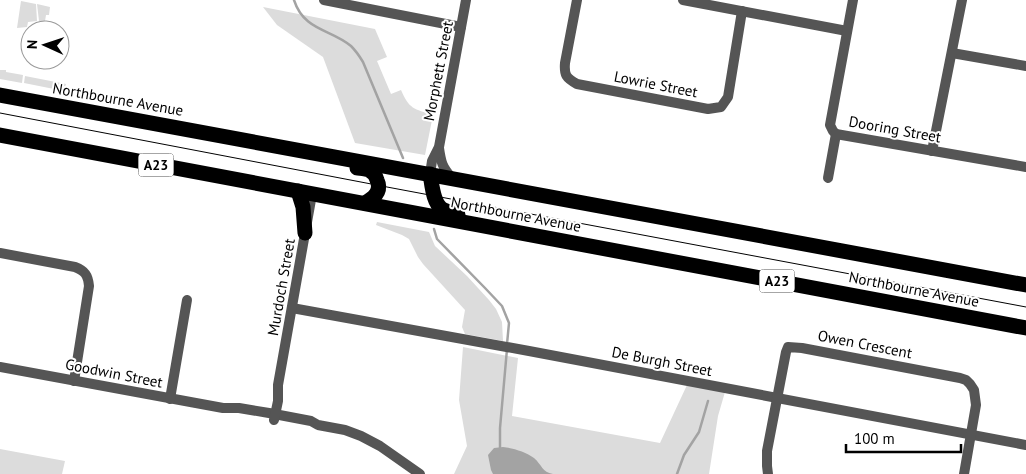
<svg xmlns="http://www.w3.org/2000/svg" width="1026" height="474" font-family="'PT Sans',sans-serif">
<rect width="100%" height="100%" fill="#fff"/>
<g fill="#dcdcdc">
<path d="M21 1 36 4 37 21 28 22 27 27 17 28Z"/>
<path d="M37 4 50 7 49 15H46L45 21H39Z"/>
<path d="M263 7 375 29 387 57 377 61 391 94 401 90C409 109 414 109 433 115L425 155 355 143 323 57 277 25Z"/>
<path d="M0 70H6V72L23 75 22 83 0 79Z"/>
<path d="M25 76 66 84 64 91 24 83Z"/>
<path d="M377 222 429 232 435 246 467 276 489 300 496 309 502 322 503 341 465 334 462 327 465 310 423 264 418 257 409 239 402 235 376 225Z"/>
<path d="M463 347 518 358 512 416 660 443 687 385 725 392 718 416 709 474H454L467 446 459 400Z"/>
<path d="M0 449 65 461 62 474H0Z"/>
</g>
<path fill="#a3a3a3" d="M503 447C513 448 526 452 534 458 542 465 542 472 553 474H493L491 470 488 455 494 448Z"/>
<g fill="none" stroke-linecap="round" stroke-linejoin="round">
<g stroke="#a3a3a3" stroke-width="2.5">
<path d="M294 0C304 31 331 29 351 46 356 51 360 57 363 62L403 158"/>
<path d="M434 229 437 239 485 288 502 306 509 323 507 344"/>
<path d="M500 448V428L507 349"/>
<path d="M677 474 684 455 699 432 708 401"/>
</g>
<g stroke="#555" stroke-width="10">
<path d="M324 0 461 27"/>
<path d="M577 0 565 63C564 75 566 78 577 84L708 109 721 107 728 97 742 11"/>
<path d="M683 0 847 31"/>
<path d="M853 0 830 125 833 131 836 134 1026 167"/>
<path d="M952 53 1026 66"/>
<path d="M439 148C441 162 442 167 452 178"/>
<path d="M932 151 962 0"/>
<path d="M430 174 432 161 439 147 466 0"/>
<path d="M828 178 836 134"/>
<path d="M0 253 75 267C85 271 88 275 89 286L74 381"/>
<path d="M292 308 529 351 1026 445"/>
<path d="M0 367 223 408H239L269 413 311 421 318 425 345 430 361 436 380 446 420 474"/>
<path d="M170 399 187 300"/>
<path d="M274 420 278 401V385L312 194"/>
<path d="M768 474 767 466V451L786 352 788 347 802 348 960 378 966 380 970 384 974 390 976 405 964 474"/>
</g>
<g stroke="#000" stroke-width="15">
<path d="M0 95 1026 285"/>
<path d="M0 135 1026 328"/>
<path d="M357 168C361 168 366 169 369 170 373 172 376 176 377 180 382 191 374 198 365 203"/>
<path d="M430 174C432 185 433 203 442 209 447 212 453 213 458 215"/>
<path d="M298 191 303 207 305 233"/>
</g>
<path stroke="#000" stroke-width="1" d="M0 113 387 187 1026 307"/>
</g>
<g text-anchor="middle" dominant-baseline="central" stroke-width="4" stroke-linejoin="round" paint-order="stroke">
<g fill="#fff" stroke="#4c4c4c" stroke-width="1">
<rect x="138.5" y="153.5" width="35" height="23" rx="4"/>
<rect x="759.5" y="269.5" width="35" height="23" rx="4"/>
</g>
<g font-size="14" font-weight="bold" fill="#000">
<text x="156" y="165">A23</text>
<text x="777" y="281">A23</text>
</g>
<g font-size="15" fill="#000" stroke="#fff">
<text transform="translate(438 71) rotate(-79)">Morphett Street</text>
<text transform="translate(656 84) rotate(11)">Lowrie Street</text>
<text transform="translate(118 99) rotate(10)">Northbourne Avenue</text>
<text transform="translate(895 129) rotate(10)">Dooring Street</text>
<text transform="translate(516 214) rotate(11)">Northbourne Avenue</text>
<text transform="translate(281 287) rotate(-80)">Murdoch Street</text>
<text transform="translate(914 289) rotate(11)">Northbourne Avenue</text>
<text transform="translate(865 344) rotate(11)">Owen Crescent</text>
<text transform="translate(662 361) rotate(11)">De Burgh Street</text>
<text transform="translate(114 373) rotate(11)">Goodwin Street</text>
</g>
</g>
<g transform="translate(45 45) rotate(273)"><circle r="24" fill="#ffffff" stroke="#999999"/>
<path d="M0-4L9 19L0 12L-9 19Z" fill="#000000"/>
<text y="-8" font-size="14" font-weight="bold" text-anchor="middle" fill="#000000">N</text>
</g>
<path d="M846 444v8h115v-8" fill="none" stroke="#000000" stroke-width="2.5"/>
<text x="854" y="444" font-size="15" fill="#000000" stroke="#ffffff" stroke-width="4" paint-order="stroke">100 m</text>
</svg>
